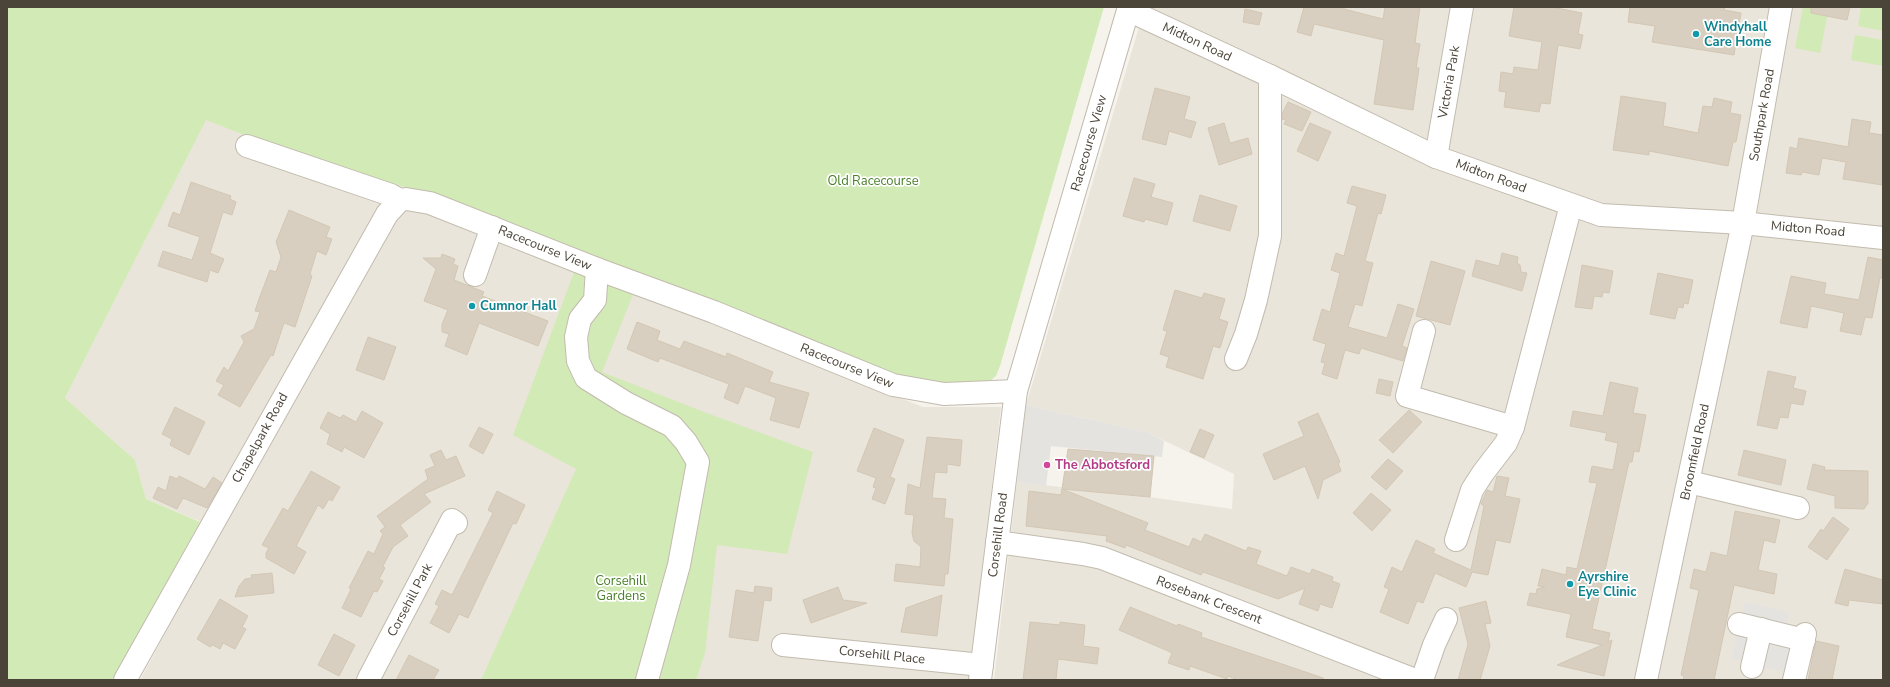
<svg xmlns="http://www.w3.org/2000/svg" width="1890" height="687" font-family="'Nunito Sans',sans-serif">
<rect width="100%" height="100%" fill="#f6f3ec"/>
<g fill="#eae5da">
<path d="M1145 7H1883V680H994L1017 482 1150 497 1232 509 1234 474 1146 432 1026 405Z"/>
<path d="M206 119 247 136 412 208 634 292 923 407H1001L969 680H140L221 530 146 499 135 460 65 398Z"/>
</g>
<g fill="#d2eab5">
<path d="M7 7H1104L1000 366 996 376 990 381 921 384 423 191 404 187 247 136 206 120 65 398 135 460 146 499 200 522 112 680H7Z"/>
<path d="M1803 7H1829L1820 53 1795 48Z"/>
<path d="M1861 7H1883V31L1858 26Z"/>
<path d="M1855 35 1883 40V66L1851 60Z"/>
<path d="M576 267 634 292 602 372 704 412 813 452 787 554 717 545 705 653 696 680H481L576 469 513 435Z"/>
</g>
<g fill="#e5e3e0">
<path d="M1026 405 1146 432 1164 441 1162 457 1051 446 1046 486 1017 482Z"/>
<path d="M1745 602 1790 613 1786 628 1797 631 1787 673 1731 659Z"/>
</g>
<g fill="#d8cfc1" stroke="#d3c7b4">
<path d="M1304 7H1344V9L1383 19 1385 7H1420L1415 43 1420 44 1416 68H1419L1413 110 1374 104 1384 40 1314 24 1311 36 1297 32Z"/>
<path d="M1514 7H1551L1582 13 1578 34 1583 35 1580 49 1558 45 1550 104 1541 103 1539 112 1504 107 1506 92 1499 91 1501 72 1513 74 1514 67 1538 70 1542 42 1509 36Z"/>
<path d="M1630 7H1725L1724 10 1741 13 1734 55 1652 42 1655 26 1628 22Z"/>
<path d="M1811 7H1850L1847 20 1811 13Z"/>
<path d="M1245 9 1262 13 1259 25 1243 22Z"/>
<path d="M1155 88 1190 97 1184 119 1196 122 1191 138 1169 131 1166 145 1142 139Z"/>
<path d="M1621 96 1666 103 1663 126 1698 133 1703 106 1712 107 1714 98 1732 102 1730 113 1741 115 1736 142H1733L1728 166 1649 151V155L1613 150Z"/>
<path d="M1288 102 1311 112 1302 131 1284 124 1286 120 1282 119V114Z"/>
<path d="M1852 119 1871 122 1869 133 1883 135V185L1843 179 1846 162 1822 158 1819 175 1802 172 1801 175 1786 173 1790 147 1797 149 1799 138 1848 147Z"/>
<path d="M1224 123 1230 143 1248 138 1252 154 1219 165 1208 128Z"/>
<path d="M1310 123 1331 132 1318 161 1297 151Z"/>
<path d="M1134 178 1155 184 1151 197 1173 203 1167 225 1145 219 1144 222 1123 216Z"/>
<path d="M191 182 231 196 230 199 236 202 232 215 223 212 210 253 224 259 218 273 210 270 207 282 158 266 163 251 192 260 200 237 168 226 173 212 180 215Z"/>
<path d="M1352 186 1386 195 1381 214 1378 213 1365 261 1373 263 1362 306 1355 304 1348 327 1387 338 1398 304 1414 309 1402 346 1407 348 1403 361 1361 348 1359 354 1345 350 1337 379 1322 374 1325 363 1321 362 1326 344 1313 340 1322 309 1330 312 1340 273 1331 270 1336 253 1344 256 1357 206 1347 203Z"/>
<path d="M1200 195 1237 206 1230 231 1193 221Z"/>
<path d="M289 210 330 227 326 237 332 239 326 255 317 251 310 274 312 276 295 327 284 323 273 356 271 355 240 407 218 395 224 385 216 381 224 367 228 371 244 342 241 336 254 329 260 312 255 311 259 299 270 270 276 272 281 257 276 242Z"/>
<path d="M1502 253 1518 257 1517 263 1520 265 1521 272 1527 273 1522 291 1472 276 1476 260 1499 266Z"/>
<path d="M442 254 455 259 453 264 458 266 454 280 484 292 482 296 548 321 538 346 479 323 467 355 445 346 449 334 442 332V324L448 310 424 301 436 269 423 258H441Z"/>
<path d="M1868 257 1883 260V278H1880L1872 318 1865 317 1861 335 1840 331 1844 313 1811 306 1807 328 1780 323 1791 276 1826 283 1824 294 1859 300Z"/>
<path d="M1431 261 1465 271 1450 325 1416 316Z"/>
<path d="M1582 265 1613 271 1609 293 1603 292 1602 297 1594 296 1592 309 1575 307Z"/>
<path d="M1658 273 1693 280 1688 304 1684 303 1683 308 1678 307 1675 319 1650 314Z"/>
<path d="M1175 290 1202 298 1204 293 1225 299 1219 319 1228 322 1220 348 1213 346 1203 379 1166 367 1169 357 1160 354 1167 331 1163 330Z"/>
<path d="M637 322 660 331 657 340 680 349 684 341 726 357 727 353 773 372 769 382 809 393 799 428 770 420 776 398 745 386 738 404 724 398 729 384 660 358 658 362 627 349Z"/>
<path d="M368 337 396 347 384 380 356 370Z"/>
<path d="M1768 371 1796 377 1793 388 1806 391 1803 405 1791 403 1788 418 1780 417 1777 429 1757 425Z"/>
<path d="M1379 379 1393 382 1390 396 1376 393Z"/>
<path d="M1610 382 1638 388 1633 413 1646 415 1639 452 1634 451 1632 462H1629L1592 629 1610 633 1608 642 1612 640 1604 676 1557 665 1602 645 1566 637 1571 614 1527 605 1530 593 1536 594 1537 589 1545 587 1538 586 1542 569 1566 575 1567 567 1577 569 1597 483 1589 482 1592 466 1613 470 1618 443 1605 440 1607 433 1570 426 1573 411 1603 416Z"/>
<path d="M175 407 205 422 189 455 170 445 172 439 162 434Z"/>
<path d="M1409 410 1422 422 1393 453 1379 440Z"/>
<path d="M362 411 383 423 364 458 344 447 342 452 327 444 330 434 320 428 328 412 340 418 343 415 356 422Z"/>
<path d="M1318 413 1340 462 1338 463 1341 471 1323 480 1318 499 1305 466 1274 480 1263 454 1304 436 1298 422Z"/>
<path d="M479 427 493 434 483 454 469 446Z"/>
<path d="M874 428 904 440 890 477 895 479 885 504 872 499 876 488 873 487 876 478 857 471Z"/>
<path d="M1200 429 1214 435 1204 458 1190 452Z"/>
<path d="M927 437 962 440 960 466 947 464V473L935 472 932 498 946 499 944 518 953 519 948 574H945L944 586 894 581 896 564 920 567 921 547 914 541 912 533 914 515 905 514 908 484 920 488Z"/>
<path d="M1068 449 1154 456 1150 497 1062 489Z"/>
<path d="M441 450 446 460 456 456 465 476 424 494 431 502 400 525 408 536 393 547 383 566 385 568 379 579 383 581 377 592 374 591 361 617 342 608 351 589 349 588 368 551 374 554 383 534 380 531 385 527 377 516 428 479 425 470 435 466 430 455Z"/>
<path d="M1744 450 1786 460 1781 485 1738 475Z"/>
<path d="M1388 459 1403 471 1386 490 1371 477Z"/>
<path d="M1813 464 1825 467 1824 470 1868 471V503L1864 509 1835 508V496L1807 489Z"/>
<path d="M311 471 340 487 332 501 329 499 323 509 318 505 296 546 306 552 294 574 266 558V553L269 548 262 545 283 508 288 511Z"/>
<path d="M170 476 177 479 179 476 205 489 213 477 222 483 207 508 183 498 177 509 153 498 158 487 166 491Z"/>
<path d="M1497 476 1509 478 1505 496 1520 499 1510 543 1496 540 1488 575 1472 572 1466 587 1435 573 1423 603 1417 601 1408 624 1380 612 1389 589 1384 587 1392 567 1402 572 1416 540 1435 549 1433 553 1471 570 1484 506 1481 504 1487 490 1493 492Z"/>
<path d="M1062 489 1148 523 1145 530 1189 547 1193 538 1201 542 1205 534 1246 551 1248 547 1261 551 1256 564 1287 576 1291 567 1310 574 1312 569 1333 577 1332 581 1340 584 1332 608 1320 604 1318 611 1299 604 1305 588 1278 599 1203 572 1201 575 1126 545 1125 548 1106 541 1107 536 1026 526 1029 491 1061 495Z"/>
<path d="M497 491 525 505 516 524 513 523 468 618 459 614 449 633 430 623 439 606 435 604 442 590 452 595 493 513 488 510Z"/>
<path d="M1371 493 1391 510 1372 531 1353 513Z"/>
<path d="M1735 511 1780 520 1775 543 1764 540 1758 570 1777 574 1774 594 1734 585 1714 680H1683L1684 676 1681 675 1699 590 1690 588 1694 569 1706 572 1711 552 1727 556Z"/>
<path d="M1833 517 1849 529 1827 560 1808 547 1821 529 1823 531Z"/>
<path d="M1845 569 1883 580V604L1849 600 1848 606 1835 603Z"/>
<path d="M272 573 274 593 235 597 239 586 245 579 252 578 251 575Z"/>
<path d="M755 586 772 588 771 601 764 600 758 641 729 637 736 590 754 593Z"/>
<path d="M838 587 843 600 867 603 811 623 803 600Z"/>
<path d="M942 595 937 636 901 632 906 608Z"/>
<path d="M220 599 248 616 242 627 246 629 235 649 223 643 220 649 213 645 210 647 197 639Z"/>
<path d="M1486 601 1491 623 1485 624 1490 646 1480 680H1458L1468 644 1459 608Z"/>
<path d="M1130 607 1177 626 1178 624 1202 633 1201 637 1285 665 1323 678V680H1238L1228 676 1227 679 1190 666 1189 670 1168 663 1172 653 1168 651 1119 630Z"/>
<path d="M1030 622 1060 625V622L1085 625 1083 646 1099 648 1097 664 1058 659 1056 680H1023Z"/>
<path d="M334 634 355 645 339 676 318 665Z"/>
<path d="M1816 641 1839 646 1832 680H1808Z"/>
<path d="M409 655 439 670 433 680H396Z"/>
</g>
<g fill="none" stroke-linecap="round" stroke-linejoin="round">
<g stroke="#c2bbae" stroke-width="24">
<g id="minor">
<path d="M1128 10 1270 76 1436 157 1601 215 1743 223 1883 238"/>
<path d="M247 146 391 195 400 200"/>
<path d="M1436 157 1462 7"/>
<path d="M400 200 406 199 430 203 597 269 714 312 893 385 944 394 1016 391"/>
<path d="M597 269 595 300 580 319 576 337 578 361 586 378 626 403 672 426 686 442 698 462 679 565 647 680"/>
<path d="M475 275 492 227"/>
<path d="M1424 331 1407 396 1513 427"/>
<path d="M1236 359 1246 334 1256 300 1270 236V76"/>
<path d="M1689 482 1798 508"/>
<path d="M1456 540 1472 490 1483 473 1506 443 1513 427 1571 205"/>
<path d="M997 542 1083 554 1102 558 1415 680"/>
<path d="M1739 624 1804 640"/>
<path d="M783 645 982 665"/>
<path d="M1752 667 1761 629"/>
<path d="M125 680 387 214 400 200"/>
<path d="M368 680 452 520 456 523"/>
<path d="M980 680 1016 391 1129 7"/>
<path d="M1422 680 1434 645 1446 619"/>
<path d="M1646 680 1743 223 1781 7"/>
<path d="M1794 680 1805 634"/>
</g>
</g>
<use href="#minor" stroke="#fff" stroke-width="22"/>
</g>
<g fill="#0f9aa8" stroke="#fff" stroke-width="1.5">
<circle cx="1696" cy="34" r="4"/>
<circle cx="472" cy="306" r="4"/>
<circle cx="1570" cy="584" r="4"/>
</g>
<circle fill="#d1479c" stroke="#fff" stroke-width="1.5" cx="1047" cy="465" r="4"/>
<g text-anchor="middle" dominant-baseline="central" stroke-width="3.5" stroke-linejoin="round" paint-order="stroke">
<g font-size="13" font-weight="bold" fill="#0d838f" stroke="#fff" text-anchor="start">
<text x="1704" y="27">Windyhall<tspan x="1704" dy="15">Care Home</tspan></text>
<text x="480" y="306">Cumnor Hall</text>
<text x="1578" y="577">Ayrshire<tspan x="1578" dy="15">Eye Clinic</tspan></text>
</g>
<g font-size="13" fill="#4b4439" stroke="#fff">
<text transform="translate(1197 42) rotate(25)">Midton Road</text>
<text transform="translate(1449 82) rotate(-80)">Victoria Park</text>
<text transform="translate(1762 115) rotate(-80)">Southpark Road</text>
<text transform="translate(1089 143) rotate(-74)">Racecourse View</text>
<text transform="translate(1491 176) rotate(20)">Midton Road</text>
<text transform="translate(1808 229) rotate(5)">Midton Road</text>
<text transform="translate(545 248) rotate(22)">Racecourse View</text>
<text transform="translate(847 366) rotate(22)">Racecourse View</text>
<text transform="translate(260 438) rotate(-61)">Chapelpark Road</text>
<text transform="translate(1695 452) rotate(-78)">Broomfield Road</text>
<text transform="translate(998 535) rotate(-83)">Corsehill Road</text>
<text transform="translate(410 600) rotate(-62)">Corsehill Park</text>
<text transform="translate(1209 600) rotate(21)">Rosebank Crescent</text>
<text transform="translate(882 655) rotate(6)">Corsehill Place</text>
</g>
<g font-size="13" fill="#4a7f2a" stroke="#fff">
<text x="873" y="181">Old Racecourse</text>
<text x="621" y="581">Corsehill<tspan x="621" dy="15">Gardens</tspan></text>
</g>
<g font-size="13" font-weight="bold" fill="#b23c85" stroke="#fff" text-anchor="start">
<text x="1055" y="465">The Abbotsford</text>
</g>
</g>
<rect width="1890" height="687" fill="none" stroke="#4b4439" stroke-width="16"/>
</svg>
